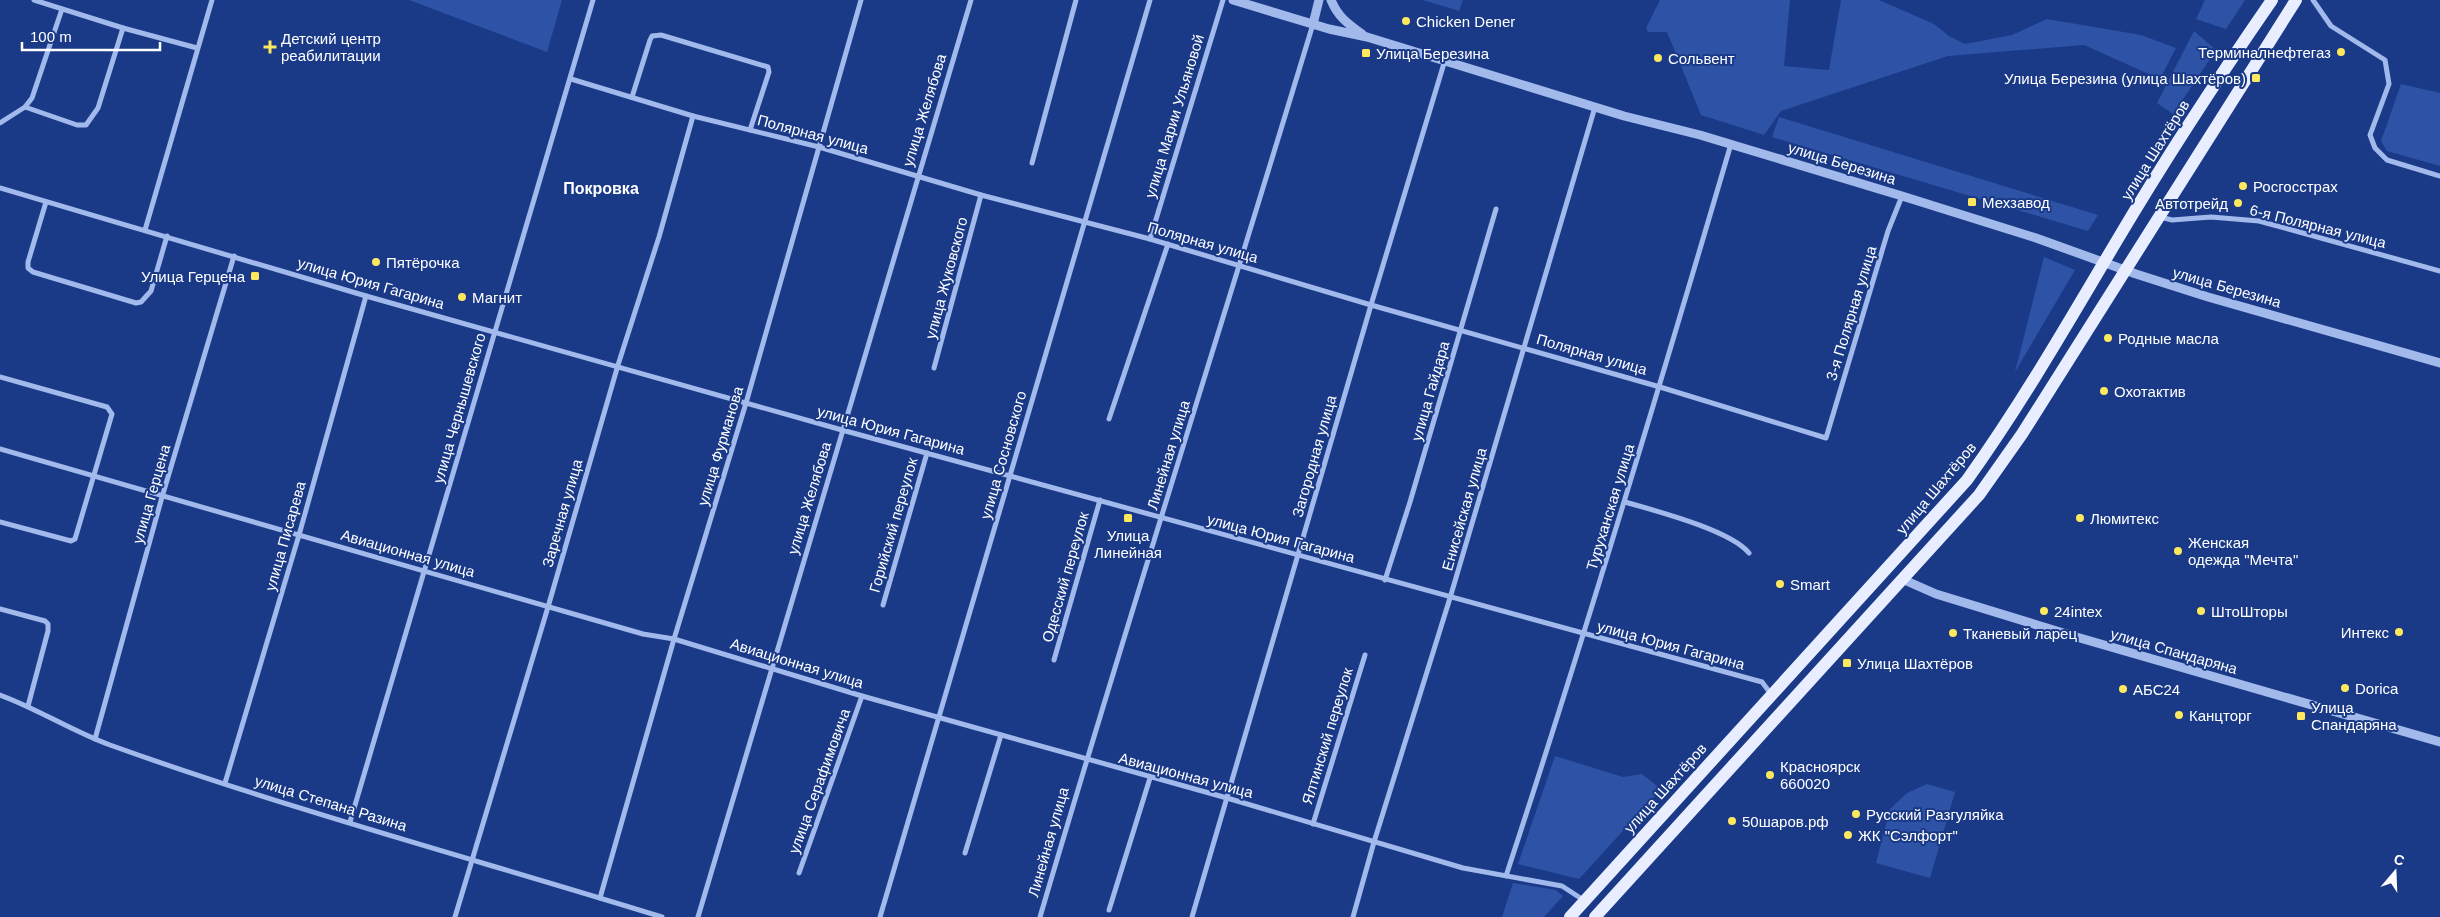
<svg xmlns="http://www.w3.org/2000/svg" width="2440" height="917" font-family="Arial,sans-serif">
<rect width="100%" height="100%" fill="#1a3a88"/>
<g fill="#2d52a6">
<path d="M409 0H562L547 52Z"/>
<path d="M1423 0H1463L1459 11Z"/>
<path d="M1660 0H1790L1784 66 1829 70 1841 0H1879L1934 24 1949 36 1965 44 2012 35 2047 19 2141 35 2176 48 2160 79 2084 45 1948 56 1781 111 1764 135 1701 115 1667 32H1648L1646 28Z"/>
<path d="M2205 0H2245L2226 29 2196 19Z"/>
<path d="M2194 31 2216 50 2173 114 2157 103Z"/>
<path d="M2401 84 2440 93V166L2387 151 2381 141Z"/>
<path d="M1779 117 2098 215 2088 231 1772 137Z"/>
<path d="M2044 257 2075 270 2015 372Z"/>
<path d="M1555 756 1623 777 1642 774 1661 789 1579 879 1518 864Z"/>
<path d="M1927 784 1955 792 1930 878 1876 863 1890 809 1907 793Z"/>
<path d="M1513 883 1556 890 1563 896 1544 917H1502Z"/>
</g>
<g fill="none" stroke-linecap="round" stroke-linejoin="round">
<g stroke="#a2b9ec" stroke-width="5">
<path d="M34 0 123 28 197 48"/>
<path d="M2313 0 2331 26 2385 60 2389 84 2370 135 2375 148 2387 160 2440 176"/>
<path d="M571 79 693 116 819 147 981 195 1150 239 1371 305 1660 387 1826 438 1888 231 1902 196"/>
<path d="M632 97 650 40 652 36 661 35 768 67 769 72 750 130"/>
<path d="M25 107 32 98 62 9"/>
<path d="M0 123 25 107 77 125H86L98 108 123 28"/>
<path d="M1032 163 1076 0"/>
<path d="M0 188 366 296 842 430 1762 682 1771 694"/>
<path d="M46 202 28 262V268L33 272 136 303 141 302 151 291 167 236"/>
<path d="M2160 217 2172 220 2211 217 2259 221 2440 271"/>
<path d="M145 230 212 0"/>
<path d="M1150 239 1223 0"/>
<path d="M934 368 981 195"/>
<path d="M0 377 107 407 112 414 75 539 71 541 0 522"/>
<path d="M1109 419 1168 244"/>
<path d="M0 449 643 634 674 639 862 696 1227 798 1463 868 1562 886 1585 901"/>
<path d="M1625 502C1656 511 1730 530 1749 553"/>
<path d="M1385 580 1410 502 1496 209"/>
<path d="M883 605 927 453"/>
<path d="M0 609 45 621 48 624V631L28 706"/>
<path d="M1054 660 1100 500"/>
<path d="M0 695C38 709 72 731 110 745 291 810 478 860 662 917"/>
<path d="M95 739 162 497 234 256"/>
<path d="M225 783 299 535 366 296"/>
<path d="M350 822 593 0"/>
<path d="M1313 824 1365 655"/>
<path d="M965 853 1001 735"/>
<path d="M799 873 862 696"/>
<path d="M1506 876C1586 633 1659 389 1731 144"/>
<path d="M600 898 674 639 746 403 861 0"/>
<path d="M1109 910 1150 778"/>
<path d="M455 917 548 607 618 365 659 237 693 116"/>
<path d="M698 917 971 0"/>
<path d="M880 917 1150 0"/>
<path d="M1040 917C1128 618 1223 322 1313 24"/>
<path d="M1192 917 1371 305 1445 60"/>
<path d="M1353 917 1374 842 1450 598 1595 107"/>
</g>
<g stroke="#a2b9ec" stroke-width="9">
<path d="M1233 0 1329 29 1367 37 1624 116 1700 135 1902 196 2036 238 2136 274 2208 297 2440 363"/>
<path d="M1331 0C1338 17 1348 24 1362 34"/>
<path d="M1313 24 1319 0"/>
<path d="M1902 579 1936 594 2073 636 2440 742"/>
</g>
<g stroke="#e8edff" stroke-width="12">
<path d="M1570 917 1967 480C2022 403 2068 323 2116 242 2164 161 2218 78 2272 0"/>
<path d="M1595 917 1979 495 2022 434 2296 0"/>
</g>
</g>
<g fill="#fee85e" stroke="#1a3a88" stroke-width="2">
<circle cx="1406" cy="21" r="5"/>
<path d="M267.5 39.5h5v5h5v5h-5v5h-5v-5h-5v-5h5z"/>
<circle cx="2341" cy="52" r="5"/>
<rect x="1361" y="48" width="10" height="10" rx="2.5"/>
<circle cx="1658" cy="58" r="5"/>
<rect x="2251" y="73" width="10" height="10" rx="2.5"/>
<circle cx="2243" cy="186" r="5"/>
<rect x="1967" y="197" width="10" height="10" rx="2.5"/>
<circle cx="2238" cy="203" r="5"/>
<circle cx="376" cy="262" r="5"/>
<rect x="250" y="271" width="10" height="10" rx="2.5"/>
<circle cx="462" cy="297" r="5"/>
<circle cx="2108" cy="338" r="5"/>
<circle cx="2104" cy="391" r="5"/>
<rect x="1123" y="513" width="10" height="10" rx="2.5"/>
<circle cx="2080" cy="518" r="5"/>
<circle cx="2178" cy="551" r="5"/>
<circle cx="1780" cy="584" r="5"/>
<circle cx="2044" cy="611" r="5"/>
<circle cx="2201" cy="611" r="5"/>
<circle cx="2399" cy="632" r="5"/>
<circle cx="1953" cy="633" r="5"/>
<rect x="1842" y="658" width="10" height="10" rx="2.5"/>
<circle cx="2345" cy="688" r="5"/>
<circle cx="2123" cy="689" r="5"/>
<circle cx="2179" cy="715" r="5"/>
<rect x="2296" y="711" width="10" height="10" rx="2.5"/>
<circle cx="1770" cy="775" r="5"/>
<circle cx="1856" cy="814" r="5"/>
<circle cx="1732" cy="821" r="5"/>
<circle cx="1848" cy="835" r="5"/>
</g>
<g text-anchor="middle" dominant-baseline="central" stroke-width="4" stroke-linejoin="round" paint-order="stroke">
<g font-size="15" fill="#fff" stroke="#1a3a88" text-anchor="start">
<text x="1416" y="21">Chicken Dener</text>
<text x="281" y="38">Детский центр<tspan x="281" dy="17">реабилитации</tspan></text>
<text x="2331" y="52" text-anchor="end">Терминалнефтегаз</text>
<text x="1376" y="53">Улица Березина</text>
<text x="1668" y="58">Сольвент</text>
<text x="2246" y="78" text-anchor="end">Улица Березина (улица Шахтёров)</text>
<text x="2253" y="186">Росгосстрах</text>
<text x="1982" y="202">Мехзавод</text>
<text x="2228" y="203" text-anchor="end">Автотрейд</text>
<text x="386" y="262">Пятёрочка</text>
<text x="245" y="276" text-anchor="end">Улица Герцена</text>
<text x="472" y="297">Магнит</text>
<text x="2118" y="338">Родные масла</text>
<text x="2114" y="391">Охотактив</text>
<text x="2090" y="518">Люмитекс</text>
<text x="1128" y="535" text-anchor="middle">Улица<tspan x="1128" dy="17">Линейная</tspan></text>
<text x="2188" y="542">Женская<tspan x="2188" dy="17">одежда "Мечта"</tspan></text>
<text x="1790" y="584">Smart</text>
<text x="2054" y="611">24intex</text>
<text x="2211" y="611">ШтоШторы</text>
<text x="2389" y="632" text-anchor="end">Интекс</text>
<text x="1963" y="633">Тканевый ларец</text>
<text x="1857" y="663">Улица Шахтёров</text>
<text x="2355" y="688">Dorica</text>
<text x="2133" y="689">АБС24</text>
<text x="2311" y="707">Улица<tspan x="2311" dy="17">Спандаряна</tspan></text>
<text x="2189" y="715">Канцторг</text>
<text x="1780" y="766">Красноярск<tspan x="1780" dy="17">660020</tspan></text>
<text x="1866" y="814">Русский Разгуляйка</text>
<text x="1742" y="821">50шаров.рф</text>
<text x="1858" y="835">ЖК "Сэлфорт"</text>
</g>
<g font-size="15" fill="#fff" stroke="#1a3a88">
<text transform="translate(924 110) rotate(-73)">улица Желябова</text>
<text transform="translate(1174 116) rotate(-73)">улица Марии Ульяновой</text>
<text transform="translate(813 134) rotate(15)">Полярная улица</text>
<text transform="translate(2155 150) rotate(-58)">улица Шахтёров</text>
<text transform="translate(1842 163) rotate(17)">улица Березина</text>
<text transform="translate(2318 226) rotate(14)">6-я Полярная улица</text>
<text transform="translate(1203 242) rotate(16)">Полярная улица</text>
<text transform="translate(946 278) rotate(-75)">улица Жуковского</text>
<text transform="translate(371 283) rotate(16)">улица Юрия Гагарина</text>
<text transform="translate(2227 287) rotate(16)">улица Березина</text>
<text transform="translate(1851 313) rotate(-73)">3-я Полярная улица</text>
<text transform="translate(1592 354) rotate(16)">Полярная улица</text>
<text transform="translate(1430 391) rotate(-74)">улица Гайдара</text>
<text transform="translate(459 408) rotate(-74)">улица Чернышевского</text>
<text transform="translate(891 430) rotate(15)">улица Юрия Гагарина</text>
<text transform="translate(720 446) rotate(-73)">улица Фурманова</text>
<text transform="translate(1003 455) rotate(-74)">улица Сосновского</text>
<text transform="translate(1168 455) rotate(-73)">Линейная улица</text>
<text transform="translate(1314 456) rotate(-74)">Загородная улица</text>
<text transform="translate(1936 488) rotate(-50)">улица Шахтёров</text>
<text transform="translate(151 494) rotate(-74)">улица Герцена</text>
<text transform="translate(809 498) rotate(-73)">улица Желябова</text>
<text transform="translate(1610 507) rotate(-73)">Туруханская улица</text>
<text transform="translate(1464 509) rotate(-74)">Енисейская улица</text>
<text transform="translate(562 513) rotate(-74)">Заречная улица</text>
<text transform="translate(893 525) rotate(-74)">Горийский переулок</text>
<text transform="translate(285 536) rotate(-74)">улица Писарева</text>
<text transform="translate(1281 538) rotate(15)">улица Юрия Гагарина</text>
<text transform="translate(408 553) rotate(16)">Авиационная улица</text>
<text transform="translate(1065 577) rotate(-74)">Одесский переулок</text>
<text transform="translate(1671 645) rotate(15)">улица Юрия Гагарина</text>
<text transform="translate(2174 651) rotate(16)">улица Спандаряна</text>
<text transform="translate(797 663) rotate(17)">Авиационная улица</text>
<text transform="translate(1327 736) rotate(-73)">Ялтинский переулок</text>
<text transform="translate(1186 775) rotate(15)">Авиационная улица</text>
<text transform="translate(819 781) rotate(-70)">улица Серафимовича</text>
<text transform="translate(1665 788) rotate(-48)">улица Шахтёров</text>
<text transform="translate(331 803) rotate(17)">улица Степана Разина</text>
<text transform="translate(1048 842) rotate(-74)">Линейная улица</text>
</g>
<g font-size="16" font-weight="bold" fill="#fff" stroke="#1a3a88">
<text x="601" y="188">Покровка</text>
</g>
</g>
<g transform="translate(2395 872) rotate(19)" stroke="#1a3a88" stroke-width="4" paint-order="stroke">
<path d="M0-4L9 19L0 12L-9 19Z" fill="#ffffff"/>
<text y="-8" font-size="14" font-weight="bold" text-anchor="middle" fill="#ffffff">С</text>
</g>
<path d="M22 42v8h138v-8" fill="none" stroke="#ffffff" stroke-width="2.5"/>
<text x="30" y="42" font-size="15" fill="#ffffff" stroke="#1a3a88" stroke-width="4" paint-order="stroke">100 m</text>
</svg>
